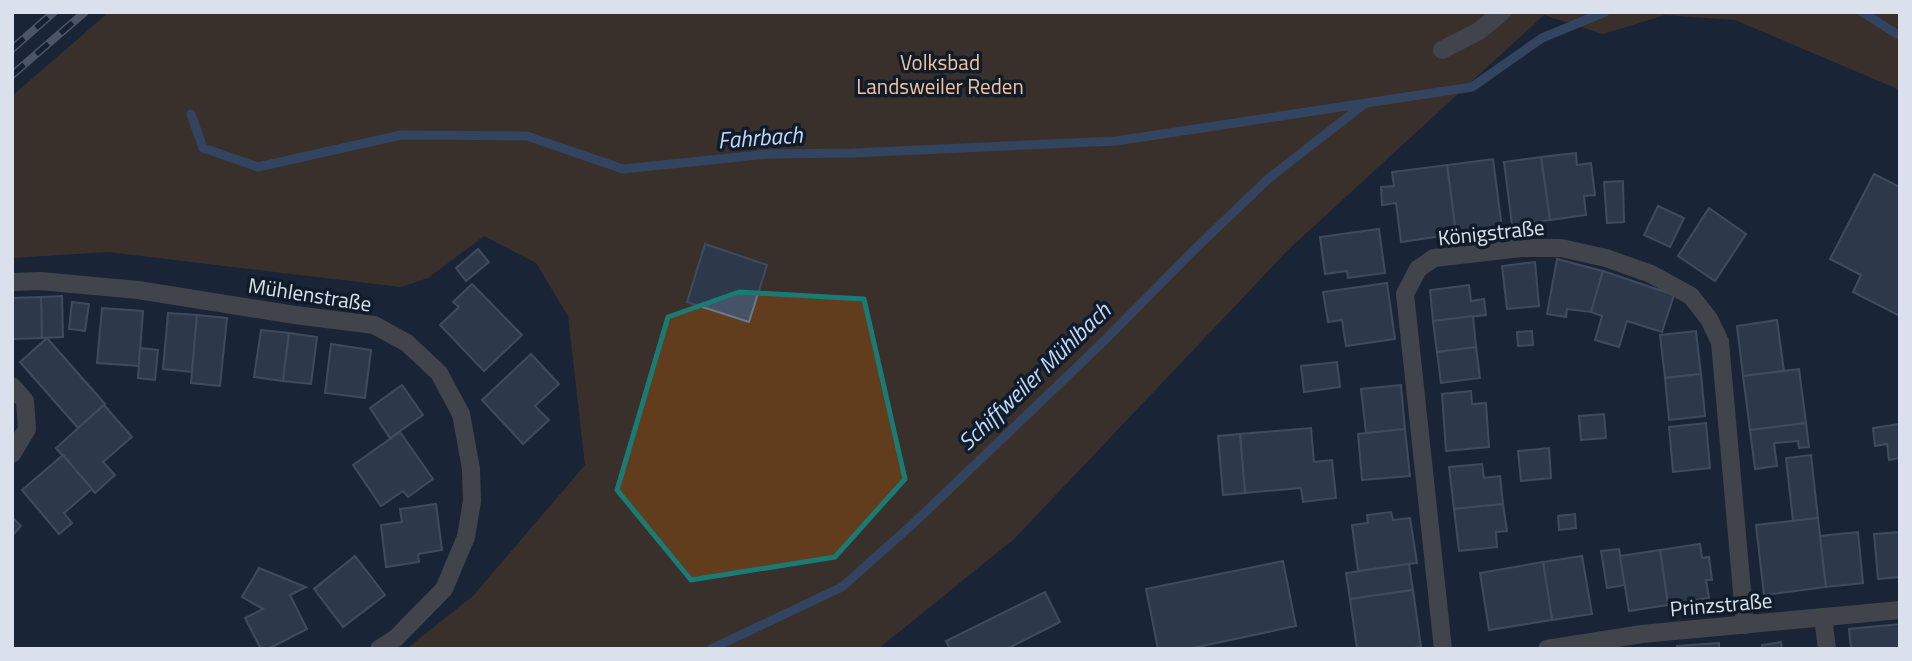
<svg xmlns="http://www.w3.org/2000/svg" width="1912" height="661" font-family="'Titillium Web',sans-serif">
<rect width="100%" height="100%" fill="#1a2536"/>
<path fill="#613d1e" d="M109 12H1900V90L1735 20 1665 15 1603 34 1544 15 1288 250 1014 539 878 649H406L473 596 585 465 568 316 536 263 484 236 428 278 401 287 108 252 12 258V96Z"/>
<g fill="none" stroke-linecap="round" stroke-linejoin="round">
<g stroke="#506b91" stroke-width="9">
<path d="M1862 12 1900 36"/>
<path d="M191 114 203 148 258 167 401 135 527 136 623 169 768 154 853 153 1116 141 1472 87 1542 38 1605 12"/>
<path d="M711 649 842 587 916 521 1102 343 1195 249 1268 179 1364 104"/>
</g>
</g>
<g fill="#465265" stroke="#6c798d" stroke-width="2">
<path d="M1576 153 1577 165 1591 163 1595 195 1584 196 1586 215 1550 220 1541 157Z"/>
<path d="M1541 157 1550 220 1512 225 1504 162Z"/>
<path d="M1493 159 1502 228 1456 234 1447 165Z"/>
<path d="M1447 165 1456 234 1401 242 1396 203 1382 205 1381 187 1394 186 1392 172Z"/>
<path d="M1874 174 1900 187V316L1853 292 1861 275 1830 259Z"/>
<path d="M1623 181 1624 222 1607 223 1604 182Z"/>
<path d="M1658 206 1684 218 1670 247 1644 235Z"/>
<path d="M1709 208 1746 234 1715 281 1678 256Z"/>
<path d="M1379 229 1385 273 1348 278 1347 271 1325 274 1320 237Z"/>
<path d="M705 244 767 265 749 322 687 302Z"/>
<path d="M478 249 489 262 466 281 456 268Z"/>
<path d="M1557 259 1603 271 1591 312 1567 309 1566 317 1547 314Z"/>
<path d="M1535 262 1539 306 1507 309 1502 266Z"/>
<path d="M1603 271 1674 295 1662 332 1627 321 1619 347 1595 340 1602 316 1591 312Z"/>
<path d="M1387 283 1395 339 1346 346 1342 320 1328 322 1323 292Z"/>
<path d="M472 284 522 335 484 371 440 325 459 307 453 302Z"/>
<path d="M1469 285 1471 301 1484 299 1486 315 1433 321 1430 290Z"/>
<path d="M62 296 63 337 42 338 41 297Z"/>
<path d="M41 297 42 338 12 339V298Z"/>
<path d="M72 302 89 304 85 331 69 329Z"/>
<path d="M102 308 143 311 139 366 97 363Z"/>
<path d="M168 313 197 315 192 372 163 369Z"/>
<path d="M197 315 227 318 220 386 191 383Z"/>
<path d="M1473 316 1476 347 1437 352 1433 321Z"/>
<path d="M1777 320 1784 371 1743 376 1737 326Z"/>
<path d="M261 330 289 333 283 381 254 377Z"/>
<path d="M1532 331 1533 345 1518 346 1517 332Z"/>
<path d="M1696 331 1701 374 1665 378 1660 335Z"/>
<path d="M289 333 317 337 311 384 283 381Z"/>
<path d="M47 338 105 404 78 428 20 362Z"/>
<path d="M331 344 371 350 365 398 325 393Z"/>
<path d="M1476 347 1480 378 1441 383 1437 352Z"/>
<path d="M140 348 158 350 155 380 138 378Z"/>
<path d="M531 354 559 384 535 406 549 420 523 444 482 400Z"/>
<path d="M1337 362 1340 387 1304 392 1301 366Z"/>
<path d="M1799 369 1806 423 1750 430 1743 376Z"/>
<path d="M1701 374 1705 416 1669 420 1665 378Z"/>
<path d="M402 385 423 415 390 438 370 408Z"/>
<path d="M1401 385 1405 429 1366 433 1361 389Z"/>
<path d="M1471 391 1472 404 1486 403 1489 447 1446 451 1442 394Z"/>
<path d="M104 405 132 437 103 462 115 475 95 493 56 448Z"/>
<path d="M1604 414 1606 438 1581 440 1579 416Z"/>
<path d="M1706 423 1710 468 1673 472 1669 427Z"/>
<path d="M1806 423 1809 447 1799 448 1798 441 1774 443 1777 466 1755 469 1750 430Z"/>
<path d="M1900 424V458L1889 460 1887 444 1875 446 1873 428Z"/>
<path d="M1311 428 1314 462 1332 460 1336 498 1303 502 1301 488 1245 493 1240 434Z"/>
<path d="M1405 429 1410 476 1362 480 1358 434Z"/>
<path d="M400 432 433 479 408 497 403 491 381 506 353 465Z"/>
<path d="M1240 434 1245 493 1223 495 1218 436Z"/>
<path d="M1549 448 1551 478 1521 481 1518 451Z"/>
<path d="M63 455 92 489 64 513 72 523 59 534 22 490Z"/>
<path d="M1811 455 1818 518 1793 521 1786 458Z"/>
<path d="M1482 464 1484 478 1500 476 1503 504 1454 509 1449 467Z"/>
<path d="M436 504 442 550 418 554 419 562 386 567 381 525 402 522 400 509Z"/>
<path d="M1503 504 1507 531 1496 532 1497 547 1459 551 1454 509Z"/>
<path d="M1391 512 1393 520 1410 518 1417 563 1358 571 1352 525 1368 523 1367 515Z"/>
<path d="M1575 514 1576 528 1559 530 1558 516Z"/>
<path d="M12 517 21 526 12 536Z"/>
<path d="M1818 518 1826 587 1764 595 1756 525Z"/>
<path d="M1858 532 1863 583 1826 587 1820 536Z"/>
<path d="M1900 532V577L1878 579 1874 534Z"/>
<path d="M1700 544 1702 558 1709 557 1712 580H1706L1709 598 1668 605 1660 550Z"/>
<path d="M1619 549 1625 585 1607 588 1601 551Z"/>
<path d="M1660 550 1668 605 1629 611 1620 556Z"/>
<path d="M355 556 385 595 343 627 314 589Z"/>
<path d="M1582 556 1592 614 1552 620 1543 562Z"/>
<path d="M1283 561 1296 626 1188 649H1158L1146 589Z"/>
<path d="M1543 562 1552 620 1489 630 1480 573Z"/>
<path d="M1409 564 1413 590 1350 599 1346 573Z"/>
<path d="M259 568 306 587 290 595 307 629 268 649H261L245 618 263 609 242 597Z"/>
<path d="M1413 590 1421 647 1405 649H1357L1350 599Z"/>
<path d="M1045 592 1060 622 1007 649H950L946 641Z"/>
<path d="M1900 624V649H1851L1849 629Z"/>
<path d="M1781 642 1782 649H1762V645Z"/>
<path d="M1719 643V649H1677V646Z"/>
</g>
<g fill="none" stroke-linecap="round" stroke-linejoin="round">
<g stroke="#746b64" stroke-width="18">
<path d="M1442 50 1479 31 1502 12"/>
<path d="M12 282 40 281 138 290 295 315 374 325 407 343 439 373 461 414 471 469 472 501 466 537 444 589 396 638 379 649"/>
<path d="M12 386 25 401 27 429 12 454"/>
<path d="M1823 617 1827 649"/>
<path d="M1443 649 1405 294 1418 269 1434 258 1521 248H1561L1606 258 1651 274 1691 296 1709 319 1720 342 1745 625"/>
<path d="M1547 649 1642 634 1900 610"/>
</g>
<g stroke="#87909d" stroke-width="8">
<g id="rail">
<path d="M12 49 54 12"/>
<path d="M12 75 85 12"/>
</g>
</g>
<use href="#rail" stroke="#111c2b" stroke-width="5" stroke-dasharray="16" stroke-linecap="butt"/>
</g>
<path d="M0 0H1912V661H0ZM739 292 864 299 905 479 835 557 691 580 617 490 668 317Z" fill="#1a2536" fill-opacity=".55" fill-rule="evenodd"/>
<path fill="none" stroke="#197b74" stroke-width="5" stroke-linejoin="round" d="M739 292 864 299 905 479 835 557 691 580 617 490 668 317Z"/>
<g text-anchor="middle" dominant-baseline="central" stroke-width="7" stroke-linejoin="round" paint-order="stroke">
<g font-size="21" fill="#f4c39d" stroke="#111c2b">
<text x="940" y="62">Volksbad<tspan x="940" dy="24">Landsweiler Reden</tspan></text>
</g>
<g font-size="21" fill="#dae1ec" stroke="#111c2b">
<text transform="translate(1491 232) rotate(-6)">Königstraße</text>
<text transform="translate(310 294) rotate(9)">Mühlenstraße</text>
<text transform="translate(1721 604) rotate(-5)">Prinzstraße</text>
</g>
<g font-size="23" font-style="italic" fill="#c3d9f9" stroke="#111c2b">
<text transform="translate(760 137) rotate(-4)">Fahrbach</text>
<text transform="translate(1034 376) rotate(-44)">Schiffweiler Mühlbach</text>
</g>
</g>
<rect width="1912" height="661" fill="none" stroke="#dae1ec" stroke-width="28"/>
</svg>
